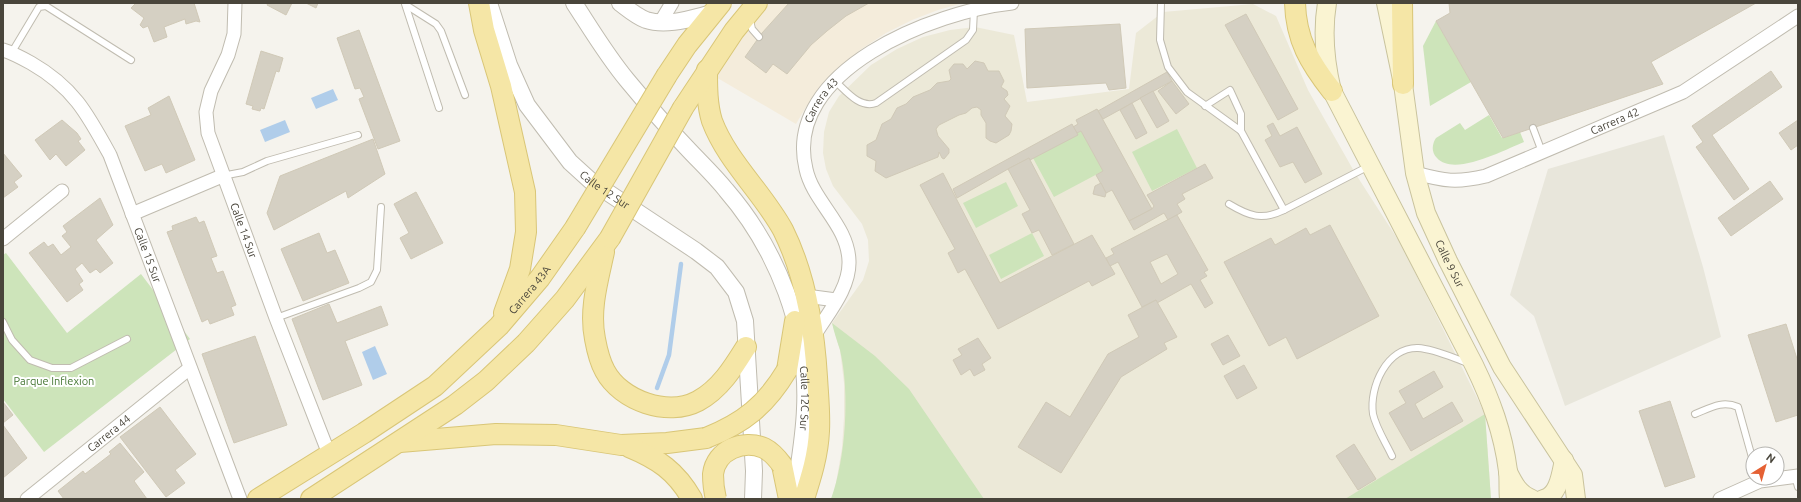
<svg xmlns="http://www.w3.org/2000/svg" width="1801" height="502" font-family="Ubuntu,sans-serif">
<rect width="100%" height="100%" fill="#f5f3ed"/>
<path fill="#e8e6db" d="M1664 135 1703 267 1721 337 1565 406 1534 316 1510 295 1548 169Z"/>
<path fill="#f4ecdb" d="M767 3H963L938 10 912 20 886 33 860 50 840 67 823 85 806 107 796 124 714 76 758 11Z"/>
<path fill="#ece9d8" d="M1253 4 1276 16 1308 90 1355 173 1402 246 1485 414 1491 499H831L835 489 842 448 844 417V383L840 350 832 323 863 280 869 261 868 240 862 224 833 186 826 169 823 153 824 132 829 112 839 96 871 65 897 49 923 37 950 30 975 27 1014 35 1027 102 1129 89 1136 33 1163 12Z"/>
<g fill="#cde4ba">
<path d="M1436 21 1471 82 1430 106 1423 46Z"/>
<path d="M1489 115 1502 138 1520 132 1524 142C1504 150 1454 177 1437 158 1431 152 1432 144 1436 138L1460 123 1465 130Z"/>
<path d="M1177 129 1197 168 1152 191 1132 152Z"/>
<path d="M1081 131 1103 171 1054 197 1033 158Z"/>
<path d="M1006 182 1018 206 976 228 963 203Z"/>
<path d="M1032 233 1044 256 1001 279 989 255Z"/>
<path d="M6 253 67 333 141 274 190 339 44 452 3 399V255Z"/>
<path d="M832 323 875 356 909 389 984 499H831C846 458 850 392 840 350 837 341 834 332 832 323Z"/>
<path d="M1485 414 1491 499H1345Z"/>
</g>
<g fill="#b0cdea">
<path d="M333 89 338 100 316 109 311 98Z"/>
<path d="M285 120 290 132 265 142 260 130Z"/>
<path d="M375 346 387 374 373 380 362 352Z"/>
</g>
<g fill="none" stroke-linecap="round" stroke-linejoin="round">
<path stroke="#b0cdea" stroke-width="4.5" d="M657 388 669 355 681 264"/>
</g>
<g fill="#d5d0c3" stroke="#d0c9b7" fill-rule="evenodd">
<path d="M136 3H194L200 22 196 21 186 24 185 19 164 27 167 37 154 42 148 26 143 28 140 25 144 18 131 8Z"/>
<path d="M268 3H292L286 15 267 5Z"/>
<path d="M306 3H318L316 8Z"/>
<path d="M789 3H869L846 16 827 31 811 45 787 74 773 64 766 73 745 57 762 33Z"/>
<path d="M1449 3H1756L1651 62 1663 84 1503 138 1436 21 1450 13Z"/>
<path d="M1246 14 1298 109 1278 120 1225 25Z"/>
<path d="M1120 24 1126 88 1109 90 1106 83 1027 88 1025 29Z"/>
<path d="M359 30 400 141 378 149 359 99 364 97 360 88 355 89 337 38Z"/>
<path d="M261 51 283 58 279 72 276 71 264 109 261 108 260 111 252 109 253 106 246 104Z"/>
<path d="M975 61 984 63 988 71H999L1004 81 1001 87 1007 91 1008 95 1004 99 1010 106 1005 116 1012 124 1011 131 1009 135 996 143 990 141 986 138V123L981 115V110L977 107 972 108 966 113 959 115 939 125 936 129 938 136 949 149V153L944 159 942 158 939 152 938 157 886 178 875 171 876 161 867 156V145L876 140 882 124 891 119 897 108 906 104 913 97 930 90 937 83 949 81 951 79 949 70 954 64H963L967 69Z"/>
<path d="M1771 71 1782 87 1712 135 1749 189 1734 200 1696 147 1703 142 1692 126Z"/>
<path d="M1167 72 1172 81 1103 119 1098 111Z"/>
<path d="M1172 81 1189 104 1176 114 1158 91Z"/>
<path d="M1153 91 1169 121 1157 128 1140 98Z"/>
<path d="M169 96 195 160 166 173 162 164 145 171 125 126 151 115 148 108Z"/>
<path d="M1132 103 1147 133 1136 139 1120 110Z"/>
<path d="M1097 109 1152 209 1129 221 1112 190 1106 193 1096 175 1103 171 1081 131 1077 133 1073 127 1078 124 1076 120Z"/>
<path d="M62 120 77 133 81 139 78 141 85 150 66 166 56 154 50 160 35 140Z"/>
<path d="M1798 120V145L1791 150 1779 133Z"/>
<path d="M1273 123 1280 136 1297 127 1322 174 1305 183 1293 162 1280 167 1265 140 1272 136 1267 126Z"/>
<path d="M1072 124 1078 135 1030 160 1029 158 1008 169 957 198 953 189Z"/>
<path d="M373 139 385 174 348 198 346 191 274 230 267 213 280 176Z"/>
<path d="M3 153 22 176 14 182 18 187 3 198Z"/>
<path d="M1029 158 1074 244 1052 255 1039 230 1032 233 1022 214 1030 210 1008 169Z"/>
<path d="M1205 164 1213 178 1182 194 1185 199 1177 204 1182 212 1168 220 1164 213 1134 230 1129 221 1152 209 1154 206 1147 195Z"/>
<path d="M943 173 1000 283 1092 235 1115 274 1092 286 1089 281 998 329 965 269 958 273 948 253 955 249 920 185Z"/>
<path d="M1770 181 1783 199 1731 236 1718 218Z"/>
<path d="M1101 183 1106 193 1105 197 1093 194 1095 186Z"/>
<path d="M416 192 443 243 411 259 400 238 409 233 394 204Z"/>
<path d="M100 198 113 225 96 240 113 263 100 273 96 269 90 273 82 263 75 269 83 281 79 284 83 290 67 302 29 253 44 242 48 247 53 244 61 255 71 247 62 236 67 232 63 226Z"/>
<path d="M1177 215 1208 270 1204 272 1207 276 1200 280 1213 303 1205 308 1191 284 1157 303 1156 300 1142 307 1118 262 1110 266 1106 258 1114 254 1111 249ZM1167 254 1178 274 1161 284 1150 262Z"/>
<path d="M196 217 199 223 204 221 217 256 211 258 217 273 223 271 236 305 231 307 234 315 210 324 208 319 202 322 167 232 173 230 172 226Z"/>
<path d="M1330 225 1379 316 1297 359 1286 337 1269 346 1224 262 1271 238 1275 245 1306 228 1310 235Z"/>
<path d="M319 233 327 253 335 250 349 283 303 301 281 249Z"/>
<path d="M1156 300 1177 337 1164 343 1167 349 1121 377 1061 473 1018 447 1046 402 1070 417 1108 354 1139 337 1128 315Z"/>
<path d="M329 304 337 323 381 306 388 325 345 341 362 385 323 400 292 319Z"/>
<path d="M1786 324 1798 362V415L1776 422 1748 335Z"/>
<path d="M1228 335 1240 356 1223 365 1211 344Z"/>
<path d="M255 336 287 425 234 443 202 354Z"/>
<path d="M978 338 991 358 982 364 985 370 974 376 970 369 961 375 953 360 962 355 958 349Z"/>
<path d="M1244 365 1257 388 1237 399 1224 376Z"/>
<path d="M1434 371 1443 387 1415 404 1423 419 1452 402 1463 421 1411 451 1389 413 1406 403 1399 391Z"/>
<path d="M1670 401 1695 477 1665 487 1639 411Z"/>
<path d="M3 402 13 415 3 423Z"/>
<path d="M160 407 196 454 175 470 185 483 166 497 120 437Z"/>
<path d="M3 425 27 458 3 478Z"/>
<path d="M120 443 144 472 134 481 147 499H64L58 491 83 471 85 474 111 454 109 452Z"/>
<path d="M1354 444 1376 479 1358 490 1336 456Z"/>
</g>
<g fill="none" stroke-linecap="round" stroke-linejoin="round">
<g stroke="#c0bcb0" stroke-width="8">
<g id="service">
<path d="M1161 3 1160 40 1168 67 1187 92 1241 131 1284 210 1369 166"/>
<path d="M405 4 439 108"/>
<path d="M406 5 436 24 441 31 465 95"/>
<path d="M750 20 752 29 759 37"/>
<path d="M12 52 39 7 46 6 131 60"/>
<path d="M835 81C846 91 860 109 876 103L966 40 973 30 974 10"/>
<path d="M1205 106 1230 90 1241 114V131"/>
<path d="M1533 128 1542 152"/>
<path d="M222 176 243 172 267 161 358 135"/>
<path d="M1229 204C1249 216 1262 221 1284 210"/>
<path d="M276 318 359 288 371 282 377 270 381 207"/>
<path d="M3 322 12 340 30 360 52 368H71L127 339"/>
<path d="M1695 414C1710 408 1722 400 1738 407L1753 461"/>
<path d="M1392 456C1386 443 1376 428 1373 414 1369 387 1387 347 1418 348 1435 349 1453 358 1468 363"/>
<path d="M1795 476 1798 487"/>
</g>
</g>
<g stroke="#c0bcb0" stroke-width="15">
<g id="minor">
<path id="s1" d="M235 3 234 34 228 55 211 91 206 112 208 133 276 318 329 454"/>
<path d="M660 23 672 3"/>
<path id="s2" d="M3 50C13 53 22 58 31 63 73 87 87 113 110 155L240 499"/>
<path id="s3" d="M1415 173C1445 181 1456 183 1486 176L1683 92 1798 16"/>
<path d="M132 214 222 176"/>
<path d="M3 239 62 191"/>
<path d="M806 296 836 300"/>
<path id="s4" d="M814 336C828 313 850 288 849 261 848 225 813 202 806 169 782 70 936 11 1012 3"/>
<path id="s5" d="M27 499 190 368"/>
<path d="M1720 499 1760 481 1798 476"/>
</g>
</g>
<g stroke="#c0bcb0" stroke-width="18">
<g id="tertiary">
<path id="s6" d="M489 3 509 65 527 105 570 162 592 182 696 251 717 267 736 292 745 321 754 471 753 499"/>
<path id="s7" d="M574 3C591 29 607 56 627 80 646 103 666 126 687 148 700 162 714 175 726 190 777 249 809 330 805 409 804 439 798 469 794 499"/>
<path d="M620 3C628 9 636 16 646 20 667 27 692 18 713 13"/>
</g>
</g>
<g stroke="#c9c39d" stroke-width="20">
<g id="secondary">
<path d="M1327 3C1322 33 1325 62 1332 91L1474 365C1491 400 1503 432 1508 471 1509 480 1508 490 1509 499"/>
<path id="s8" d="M1386 3 1403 84 1415 173 1426 213 1448 261 1502 367 1573 475 1576 499"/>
<path d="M1508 472C1514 484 1519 494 1532 499"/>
<path d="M1543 499C1559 496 1561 473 1564 460"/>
</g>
</g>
<g stroke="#d9c677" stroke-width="22">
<g id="primary">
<path d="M479 3 484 30 501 86 525 192 526 232 520 269 504 313"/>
<path d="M1295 3C1296 40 1310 63 1332 91"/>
<path d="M1402 3 1403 84"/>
<path d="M707 70C707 87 707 105 712 121 727 161 763 193 783 230 806 276 814 327 817 377 818 395 820 413 819 431 818 455 811 477 804 499"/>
<path d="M667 75 687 45 721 3"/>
<path d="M683 108 734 31 757 3"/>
<path d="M604 252C598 280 589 310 595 339 597 350 600 362 605 371 621 401 668 417 698 401 720 389 733 368 746 347"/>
<path d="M787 370 795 321"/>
<path d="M400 442 496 434 556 435 621 445 667 443 706 438"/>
<path d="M629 447C658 459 676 471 692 499"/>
<path d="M782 465 789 499"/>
<path id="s9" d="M258 499 364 433 435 386 499 326 540 278 575 228"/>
<path d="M311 499 455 405 486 381 526 343 565 299 610 238"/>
</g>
</g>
<use href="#service" stroke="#fff" stroke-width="6"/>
<use href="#minor" stroke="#fff" stroke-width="13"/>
<use href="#tertiary" stroke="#fff" stroke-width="16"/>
<use href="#secondary" stroke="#faf4d2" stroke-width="18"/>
<use href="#primary" stroke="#f5e6a6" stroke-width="20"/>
<g stroke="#d9c677" stroke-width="22" stroke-linecap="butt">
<g id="primary-bridge">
<path d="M575 228 667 75"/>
<path d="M610 238 683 108"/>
<path d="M706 438C744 423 766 405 787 370"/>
<path d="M716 499C714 491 713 482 713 474 716 450 743 439 764 448 772 452 777 458 782 465"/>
</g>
</g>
<use href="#primary-bridge" stroke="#f5e6a6" stroke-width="20"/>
</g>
<g text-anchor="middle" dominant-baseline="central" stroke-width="4" stroke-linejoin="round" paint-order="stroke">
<g font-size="11" fill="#49453b" stroke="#fff">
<text stroke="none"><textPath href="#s4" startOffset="260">Carrera 43</textPath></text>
<text stroke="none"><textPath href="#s3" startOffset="212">Carrera 42</textPath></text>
<text stroke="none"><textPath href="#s6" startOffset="225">Calle 12 Sur</textPath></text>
<text stroke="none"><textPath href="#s1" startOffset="239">Calle 14 Sur</textPath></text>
<text stroke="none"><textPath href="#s2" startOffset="261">Calle 15 Sur</textPath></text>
<text stroke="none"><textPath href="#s8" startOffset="270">Calle 9 Sur</textPath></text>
<text stroke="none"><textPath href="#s9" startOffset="345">Carrera 43A</textPath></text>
<text stroke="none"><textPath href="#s7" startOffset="469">Calle 12C Sur</textPath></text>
<text stroke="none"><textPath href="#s5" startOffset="105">Carrera 44</textPath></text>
</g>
<g font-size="11" fill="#457633" stroke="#fff">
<text x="54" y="381">Parque Inflexion</text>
</g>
</g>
<rect width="1801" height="502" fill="none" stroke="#49453b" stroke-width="8"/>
<g transform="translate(1765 466) rotate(37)"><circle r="19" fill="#ffffff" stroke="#b6b5b1"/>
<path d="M0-3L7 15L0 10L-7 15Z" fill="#e56134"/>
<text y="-6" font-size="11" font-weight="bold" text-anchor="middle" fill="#49453b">N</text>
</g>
</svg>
